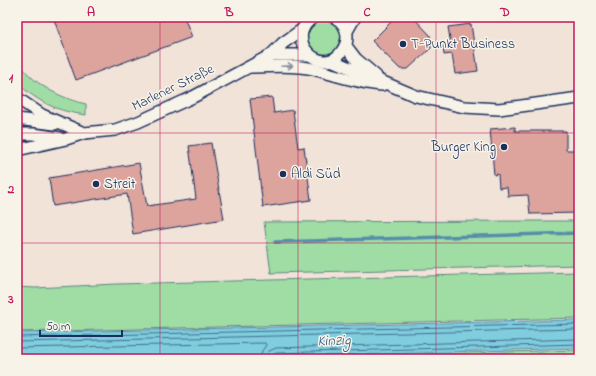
<svg xmlns="http://www.w3.org/2000/svg" width="596" height="376" font-family="'Indie Flower',sans-serif">
<rect width="100%" height="100%" fill="#f2e3d9"/>
<filter id="ink" filterUnits="userSpaceOnUse"><feTurbulence type="fractalNoise" baseFrequency=".025" numOctaves="2"/><feDisplacementMap in="SourceGraphic" scale="8" xChannelSelector="R" yChannelSelector="G"/><feConvolveMatrix kernelMatrix="1 2 1 2 8 2 1 2 1" color-interpolation-filters="sRGB"/></filter>
<g filter="url(#ink)">
<g fill="#a0dda4" stroke="#5e8681">
<circle cx="324" cy="37" r="17"/>
<path d="M17 59C30 83 60 98 86 104V115C56 111 40 103 17 83Z"/>
<path d="M534 221H579V265L271 273 264 222Z"/>
<path d="M579 272V318L17 332V287L35 288 117 284Z"/>
<path d="M579 350V359H249Z"/>
</g>
<path fill="#7fcddd" stroke="#578eaa" d="M579 320V348L212 359H17V333Z"/>
<g fill="none" stroke-linecap="round" stroke-linejoin="round">
<g stroke="#436e91" stroke-width="1">
<path d="M17 337 579 324"/>
<path d="M17 342 579 329"/>
<path d="M17 348 265 343 266 345 262 351 260 359"/>
<path d="M266 359 269 351 276 348 579 339"/>
<path d="M271 359 273 355 276 353 579 344"/>
</g>
<path stroke="#578eaa" stroke-width="3.5" d="M275 242 579 233"/>
</g>
<g fill="#dda39d" stroke="#1b2f5e">
<path d="M53 17H184L192 37 76 80Z"/>
<path d="M396 17H413L430 35 431 48 408 69H400L372 41Z"/>
<path d="M471 24 478 71 455 74 452 54 444 55 443 46 451 45 448 27Z"/>
<path d="M272 97 274 113 293 110 298 148 304 147 311 200 263 207 250 99Z"/>
<path d="M515 127V131H566V150H579V213L530 214 528 195 508 196 507 187 499 188 498 174 494 175 490 129Z"/>
<path d="M211 143 224 219 133 234 127 194 53 206 49 178 139 163 147 206 196 199 189 146Z"/>
</g>
<g fill="none" stroke-linecap="round" stroke-linejoin="round">
<g stroke="#1b2f5e" stroke-width="14">
<g id="minor">
<path d="M314 17C280 38 323 80 342 51 345 47 347 43 347 37 347 28 342 21 334 17"/>
<path d="M347 31 355 17"/>
<path d="M346 46 356 59 376 76"/>
<path d="M271 55H309"/>
<path d="M331 60 416 96 464 107 499 109 579 98"/>
<path d="M251 67C271 67 293 64 313 69 336 75 357 83 382 85"/>
<path d="M17 98 42 115 84 133 115 130 138 122 193 97 271 55 283 43 303 29"/>
<path d="M17 119 55 124"/>
<path d="M17 134H33L60 138"/>
<path d="M17 150 66 139 84 133"/>
</g>
</g>
<use href="#minor" stroke="#f7f3e8" stroke-width="11"/>
</g>
<defs><path id="oneway-shaft" d="M-6 0H5M1.5-3L5.5 0L1.5 3" fill="none" stroke-width="1.6" stroke-linecap="round" stroke-linejoin="round"/></defs>
<use stroke="#8991a3" href="#oneway-shaft" transform="translate(287 66) rotate(-2)"/>
</g>
<path fill="none" stroke="#c2185b" stroke-width="1" stroke-opacity="0.55" d="M160 17V359M298 17V359M436 17V359M17 133H579M17 243H579"/>
<g fill="#1b2f5e" stroke="#f7f3e8" stroke-width="1.5">
<circle cx="403" cy="44" r="4"/>
<circle cx="504" cy="147" r="4"/>
<circle cx="283" cy="174" r="4"/>
<circle cx="96" cy="184" r="4"/>
</g>
<g text-anchor="middle" dominant-baseline="central" stroke-width="3" stroke-linejoin="round" paint-order="stroke">
<g font-size="14" fill="#1b2f5e" stroke="#f7f3e8" text-anchor="start">
<text x="411" y="44">T-Punkt Business</text>
<text x="496" y="147" text-anchor="end">Burger King</text>
<text x="291" y="174">Aldi Süd</text>
<text x="104" y="184">Streit</text>
</g>
<g font-size="14" fill="#1b2f5e" stroke="#f7f3e8">
<text transform="translate(173 88) rotate(-26)">Marlener Straße</text>
</g>
<g font-size="15" font-style="italic" fill="#34567e" stroke="#f7f3e8">
<text transform="translate(334 341) rotate(-2)">Kinzig</text>
</g>
</g>
<rect width="596" height="376" fill="none" stroke="#f7f3e8" stroke-width="44"/>
<path d="M40 330v6h82v-6" fill="none" stroke="#1b2f5e" stroke-width="2"/>
<text x="46" y="330" font-size="12" fill="#1b2f5e" stroke="#f7f3e8" stroke-width="3" paint-order="stroke">50 m</text>
<rect x="22" y="22" width="552" height="332" fill="none" stroke="#c2185b" stroke-width="1.5"/>
<g font-size="13" text-anchor="middle" font-weight="bold" fill="#c2185b">
<text x="91" y="16">A</text>
<text x="229" y="16">B</text>
<text x="367" y="16">C</text>
<text x="505" y="16">D</text>
<text x="11" y="82">1</text>
<text x="11" y="193">2</text>
<text x="11" y="303">3</text>
</g>
</svg>
